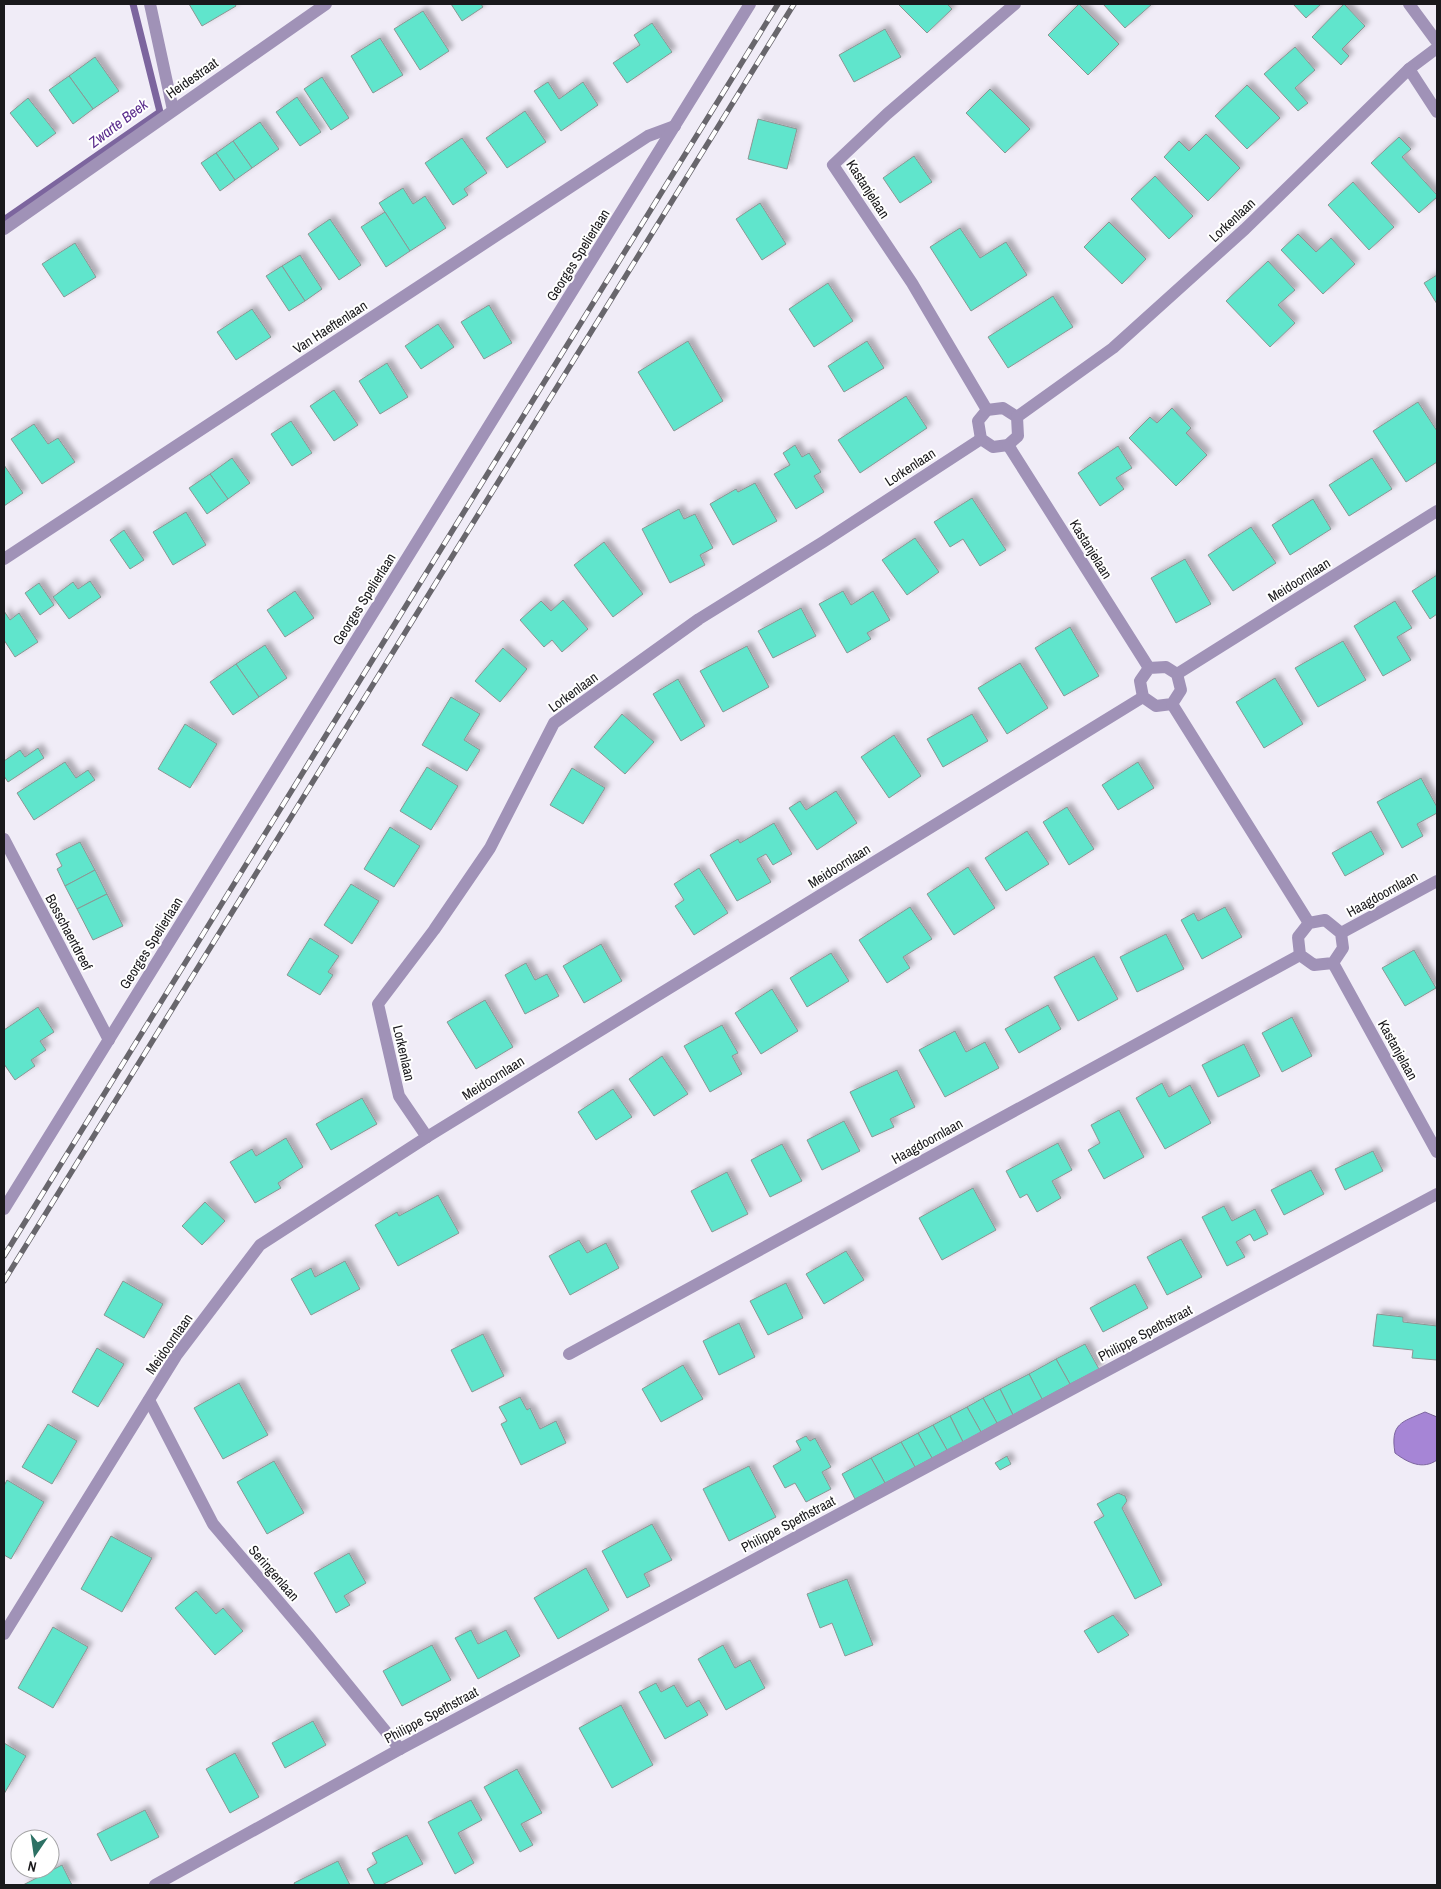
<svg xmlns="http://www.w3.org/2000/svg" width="1441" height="1889" font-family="'Archivo Narrow',sans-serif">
<defs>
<filter id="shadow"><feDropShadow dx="4.5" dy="-4.5" stdDeviation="2.5" flood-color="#0004"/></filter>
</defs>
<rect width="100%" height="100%" fill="#f0ecf7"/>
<path fill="#a685d6" stroke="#7c659e" d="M1425 1412 1437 1417V1460C1423 1470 1408 1463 1395 1453 1390 1423 1402 1422 1425 1412Z"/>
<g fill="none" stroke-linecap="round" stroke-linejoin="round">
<path stroke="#7c659e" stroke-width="7" d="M4 220 160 112 133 4"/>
</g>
<g fill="#60e5cc" stroke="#8a9693" filter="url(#shadow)">
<path d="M189 4H235L236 6 202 26Z"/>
<path d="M451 4H481L483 7 462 21Z"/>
<path d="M898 4H947L952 9 927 33Z"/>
<path d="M1079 4 1119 44 1088 75 1048 35Z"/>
<path d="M1103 4H1152L1125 28Z"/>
<path d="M1293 4H1321L1306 18Z"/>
<path d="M1344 4 1365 26 1342 49 1349 56 1341 65 1312 37Z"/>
<path d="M423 11 449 51 420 70 394 29Z"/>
<path d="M652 23 672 52 627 83 613 63 640 45 634 35Z"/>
<path d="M885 29 901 57 854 82 839 55Z"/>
<path d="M380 38 403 75 373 93 351 56Z"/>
<path d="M1295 47 1315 70 1295 88 1308 103 1298 111 1264 74Z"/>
<path d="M95 57 119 91 93 109 69 76Z"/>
<path d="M69 76 93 109 73 124 49 90Z"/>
<path d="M322 77 349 118 331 130 304 89Z"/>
<path d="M548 82 559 99 583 82 598 105 561 131 534 91Z"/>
<path d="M1247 85 1280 118 1247 149 1215 116Z"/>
<path d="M990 89 1030 129 1005 153 966 113Z"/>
<path d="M297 97 321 132 300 146 276 112Z"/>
<path d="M28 98 56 133 37 147 10 113Z"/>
<path d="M525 111 546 142 507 168 486 138Z"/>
<path d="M758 119 797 129 787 169 748 159Z"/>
<path d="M260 122 279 149 252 168 233 141Z"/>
<path d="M1206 134 1240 168 1208 201 1164 157 1179 141 1189 151Z"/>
<path d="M1399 137 1411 149 1402 157 1437 195V197L1419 213 1371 163Z"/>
<path d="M462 138 487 173 464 189 468 195 453 205 425 163Z"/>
<path d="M233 141 252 168 235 180 216 153Z"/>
<path d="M216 153 235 180 220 191 201 163Z"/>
<path d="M914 156 932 182 900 203 883 178Z"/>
<path d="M1155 176 1193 216 1169 239 1131 199Z"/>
<path d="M1353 182 1394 227 1369 250 1328 205Z"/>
<path d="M403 188 413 204 425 196 446 228 410 251 379 203Z"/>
<path d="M760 203 786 244 762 260 736 219Z"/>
<path d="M385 212 410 251 386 267 361 227Z"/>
<path d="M330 219 361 265 339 280 308 234Z"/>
<path d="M1109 222 1146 259 1122 284 1084 247Z"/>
<path d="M960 228 980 258 1006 242 1027 275 971 311 930 247Z"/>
<path d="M1298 234 1316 252 1331 238 1355 264 1323 294 1281 250Z"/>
<path d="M75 243 96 277 64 297 42 264Z"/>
<path d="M300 255 322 289 305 301 282 266Z"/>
<path d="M1268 261 1295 290 1278 305 1295 323 1270 347 1226 301Z"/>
<path d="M282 266 305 301 289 311 266 276Z"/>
<path d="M1437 275V304L1424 283Z"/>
<path d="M828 283 853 321 814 347 789 309Z"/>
<path d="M1053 296 1073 327 1008 368 988 337Z"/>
<path d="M489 305 512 343 484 359 461 322Z"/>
<path d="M252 309 271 337 236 360 217 332Z"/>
<path d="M438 324 454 347 421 369 405 346Z"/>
<path d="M688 341 723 401 674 431 638 372Z"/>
<path d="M867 341 884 368 844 392 828 366Z"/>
<path d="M387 363 408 397 380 414 359 381Z"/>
<path d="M334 390 358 425 334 441 310 406Z"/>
<path d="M906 396 927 428 860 473 838 440Z"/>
<path d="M1418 402 1437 431V462L1406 482 1373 431Z"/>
<path d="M1172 408 1191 428 1186 433 1207 455 1176 486 1129 438 1150 417 1157 423Z"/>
<path d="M291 421 312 453 292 466 271 434Z"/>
<path d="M34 424 48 444 58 438 75 462 42 484 11 439Z"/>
<path d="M795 445 802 457 809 453 821 472 814 476 824 492 796 509 774 474 790 465 783 453Z"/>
<path d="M1118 446 1132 468 1116 478 1124 489 1100 506 1078 473Z"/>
<path d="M232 458 250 483 228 499 210 474Z"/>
<path d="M1372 458 1392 489 1349 516 1329 485Z"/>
<path d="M4 465 23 493 4 506Z"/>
<path d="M210 474 228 499 207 514 189 488Z"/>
<path d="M755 483 777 521 733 545 710 504 736 489 738 492Z"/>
<path d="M972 498 1006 550 980 566 963 539 950 547 934 522Z"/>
<path d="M1313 499 1331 529 1290 555 1272 525Z"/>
<path d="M679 509 684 519 695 514 713 548 700 555 705 565 670 583 642 529Z"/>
<path d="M186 512 206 545 173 565 153 532Z"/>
<path d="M1251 527 1276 563 1233 591 1208 555Z"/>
<path d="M124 530 144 560 130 569 110 540Z"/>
<path d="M915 538 939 572 907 595 882 560Z"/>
<path d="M604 542 643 594 613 617 574 565Z"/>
<path d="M1185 559 1211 604 1176 623 1151 578Z"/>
<path d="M1437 575V614L1430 619 1412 591Z"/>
<path d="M90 581 101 597 69 619 53 597 73 582 78 589Z"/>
<path d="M39 583 54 605 40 615 25 593Z"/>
<path d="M295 591 314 618 285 637 267 610Z"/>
<path d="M843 591 851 605 873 591 890 620 867 633 871 639 847 653 819 604Z"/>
<path d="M563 600 588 629 562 652 552 640 544 647 520 620 541 601 551 611Z"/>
<path d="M1395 601 1412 628 1397 637 1411 660 1383 676 1354 626Z"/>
<path d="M801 608 816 636 773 658 758 631Z"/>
<path d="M4 611 10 620 19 613 38 642 15 657 4 640Z"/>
<path d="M1070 627 1099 676 1064 696 1035 648Z"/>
<path d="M1343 641 1366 680 1318 707 1295 668Z"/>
<path d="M265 645 287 678 259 697 236 664Z"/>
<path d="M747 646 769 687 723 712 700 671Z"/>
<path d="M503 648 527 669 500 702 475 681Z"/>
<path d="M1020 663 1048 708 1007 734 978 688Z"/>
<path d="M236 664 259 697 233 715 210 682Z"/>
<path d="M1275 678 1303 724 1264 748 1236 702Z"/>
<path d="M678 679 705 726 681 741 653 694Z"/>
<path d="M451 697 480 714 464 740 480 750 467 771 422 745Z"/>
<path d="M622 714 654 742 625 774 594 747Z"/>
<path d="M972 714 988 741 943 767 927 739Z"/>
<path d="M185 724 217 744 190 788 158 769Z"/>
<path d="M894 735 921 776 889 798 861 757Z"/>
<path d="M38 748 44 758 8 782 4 776V761L20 750 25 757Z"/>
<path d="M65 762 76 778 88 770 95 780 34 820 17 793Z"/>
<path d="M1138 762 1154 788 1118 810 1102 785Z"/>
<path d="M427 767 458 786 431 830 400 811Z"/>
<path d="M572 768 605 788 583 824 550 805Z"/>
<path d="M1421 778 1437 807V813L1417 824 1423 836 1402 848 1377 802Z"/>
<path d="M836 791 857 823 817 850 789 808 800 801 806 810Z"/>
<path d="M1067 807 1094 849 1069 865 1043 822Z"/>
<path d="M774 823 792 854 773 865 766 854 757 859 771 882 737 901 710 855 738 839 740 843Z"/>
<path d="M390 827 420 846 394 887 364 869Z"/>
<path d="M1027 831 1049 864 1006 891 985 858Z"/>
<path d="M1371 831 1384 854 1345 876 1332 853Z"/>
<path d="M80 842 95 870 65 886 57 869 62 866 56 854Z"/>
<path d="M968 867 995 908 954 935 927 894Z"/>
<path d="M699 868 728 913 694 935 675 906 684 900 674 884Z"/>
<path d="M95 870 107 894 77 909 65 886Z"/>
<path d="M351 884 379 901 352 944 324 925Z"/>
<path d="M107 894 123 926 93 940 77 909Z"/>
<path d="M910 907 932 939 903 957 910 968 887 983 859 940Z"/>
<path d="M1225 907 1242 937 1202 959 1181 920 1194 913 1198 921Z"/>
<path d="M1166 934 1184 969 1137 992 1120 957Z"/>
<path d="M310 938 339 956 328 972 333 975 320 995 287 975Z"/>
<path d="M601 944 622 981 584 1003 563 966Z"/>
<path d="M1414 950 1436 988 1405 1006 1382 968Z"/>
<path d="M831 953 849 981 807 1007 790 978Z"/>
<path d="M1094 956 1118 999 1078 1021 1054 977Z"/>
<path d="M526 963 535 980 547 974 559 996 525 1014 505 975Z"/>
<path d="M772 989 798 1031 761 1054 735 1013Z"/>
<path d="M485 1000 513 1047 476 1069 447 1022Z"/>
<path d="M1048 1005 1061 1029 1019 1053 1005 1029Z"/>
<path d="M38 1007 54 1032 40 1041 46 1050 31 1060 35 1066 15 1080 4 1064V1030Z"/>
<path d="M1292 1017 1312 1056 1282 1072 1262 1033Z"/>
<path d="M722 1025 738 1053 732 1056 742 1074 710 1092 684 1046Z"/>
<path d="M955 1031 966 1052 985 1042 999 1068 945 1097 919 1050Z"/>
<path d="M1244 1044 1260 1076 1218 1097 1202 1065Z"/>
<path d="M662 1056 688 1094 654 1116 629 1079Z"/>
<path d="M897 1070 915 1107 890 1119 894 1127 872 1137 850 1092Z"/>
<path d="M1162 1083 1169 1097 1190 1085 1211 1123 1165 1149 1136 1098Z"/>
<path d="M613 1089 632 1117 596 1140 578 1112Z"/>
<path d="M362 1098 377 1124 331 1150 316 1124Z"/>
<path d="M1119 1110 1144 1157 1104 1179 1088 1150 1100 1143 1091 1125Z"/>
<path d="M844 1121 860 1151 822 1170 807 1140Z"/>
<path d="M286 1138 303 1167 278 1183 281 1188 255 1203 230 1162 252 1149 256 1156Z"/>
<path d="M1058 1143 1072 1170 1052 1181 1061 1198 1037 1212 1027 1194 1020 1198 1006 1171Z"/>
<path d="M782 1144 802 1181 770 1197 751 1160Z"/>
<path d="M1373 1151 1383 1171 1345 1190 1335 1169Z"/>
<path d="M1311 1170 1324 1194 1284 1215 1271 1190Z"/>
<path d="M727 1172 748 1214 712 1232 691 1191Z"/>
<path d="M973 1188 996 1230 942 1260 919 1218Z"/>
<path d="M438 1195 459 1233 398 1266 375 1225 397 1212 399 1216Z"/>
<path d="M205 1202 225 1221 202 1245 182 1226Z"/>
<path d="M1224 1206 1232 1221 1255 1209 1268 1234 1254 1241 1250 1234 1236 1242 1245 1257 1227 1266 1202 1217Z"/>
<path d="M1181 1239 1202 1277 1167 1295 1147 1257Z"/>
<path d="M579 1240 587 1253 606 1243 619 1268 570 1295 549 1256Z"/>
<path d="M846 1251 864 1280 824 1304 806 1274Z"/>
<path d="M345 1261 360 1289 311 1315 291 1279 311 1268 315 1277Z"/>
<path d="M123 1281 163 1304 144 1338 104 1315Z"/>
<path d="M786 1283 803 1318 768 1335 750 1301Z"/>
<path d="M1135 1284 1148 1308 1103 1332 1090 1308Z"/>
<path d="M1377 1314 1403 1317V1322L1437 1326V1360L1412 1358 1413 1350 1373 1346Z"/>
<path d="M739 1323 755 1357 719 1375 703 1341Z"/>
<path d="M483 1334 504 1376 472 1392 451 1350Z"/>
<path d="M1085 1344 1099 1369 1070 1384 1056 1359Z"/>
<path d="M97 1348 124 1364 98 1407 72 1392Z"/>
<path d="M1056 1359 1070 1384 1042 1399 1029 1374Z"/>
<path d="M683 1365 703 1399 661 1422 642 1389Z"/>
<path d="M1029 1374 1042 1399 1013 1415 1000 1389Z"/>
<path d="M239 1383 268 1435 223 1459 194 1408Z"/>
<path d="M1000 1389 1013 1415 997 1423 983 1398Z"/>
<path d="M520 1397 527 1410 530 1408 540 1429 556 1421 566 1443 521 1465 501 1424 507 1421 499 1407Z"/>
<path d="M983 1398 997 1423 981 1432 967 1407Z"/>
<path d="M967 1407 981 1432 963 1442 950 1416Z"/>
<path d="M950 1416 963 1442 947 1450 933 1425Z"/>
<path d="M48 1424 77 1441 52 1484 22 1467Z"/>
<path d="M933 1425 947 1450 932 1458 918 1433Z"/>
<path d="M918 1433 932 1458 915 1467 901 1442Z"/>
<path d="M806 1436 810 1441 815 1438 831 1467 822 1472 831 1489 806 1502 795 1483 785 1488 773 1466 801 1450 796 1441Z"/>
<path d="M901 1442 915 1467 885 1483 871 1458Z"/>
<path d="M1007 1456 1011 1464 1000 1470 995 1463Z"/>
<path d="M871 1458 885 1483 855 1499 842 1474Z"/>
<path d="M274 1461 304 1513 267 1534 237 1482Z"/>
<path d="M749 1466 776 1517 729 1541 703 1489Z"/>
<path d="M7 1480 44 1502 11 1559 4 1555V1486Z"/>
<path d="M1118 1493 1125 1496 1127 1501 1122 1508 1162 1585 1135 1599 1094 1522 1104 1516 1097 1504Z"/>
<path d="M652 1524 672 1560 644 1574 650 1586 627 1598 602 1551Z"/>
<path d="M111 1536 152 1558 122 1612 81 1589Z"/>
<path d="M349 1553 366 1583 344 1596 350 1605 336 1613 314 1573Z"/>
<path d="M586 1568 609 1610 558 1639 534 1598Z"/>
<path d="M847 1579 873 1645 845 1656 832 1623 820 1628 807 1594Z"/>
<path d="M196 1591 216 1614 223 1608 243 1631 215 1655 175 1608Z"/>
<path d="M1113 1615 1129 1635 1098 1653 1084 1631Z"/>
<path d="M53 1627 88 1647 53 1708 18 1688Z"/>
<path d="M471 1630 478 1644 506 1630 520 1656 478 1679 455 1638Z"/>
<path d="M432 1645 451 1680 402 1706 383 1671Z"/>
<path d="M723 1645 735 1668 750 1660 765 1688 726 1710 698 1659Z"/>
<path d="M656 1683 661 1692 674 1685 687 1707 699 1700 708 1715 665 1739 639 1692Z"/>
<path d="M621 1705 653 1765 612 1788 579 1728Z"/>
<path d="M313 1721 326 1745 285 1768 272 1743Z"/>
<path d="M4 1743 26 1756 4 1794Z"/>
<path d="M235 1753 259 1797 230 1813 206 1769Z"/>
<path d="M517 1769 542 1813 521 1824 533 1845 520 1852 484 1787Z"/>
<path d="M471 1800 482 1820 458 1833 474 1863 455 1874 428 1822Z"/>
<path d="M145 1810 159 1837 111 1861 97 1834Z"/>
<path d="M407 1835 423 1864 382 1885H375L367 1869 377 1863 372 1853Z"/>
<path d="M338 1861 350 1885H295L294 1883Z"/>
<path d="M62 1865 72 1885H23Z"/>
</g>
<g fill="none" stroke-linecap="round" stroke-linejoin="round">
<g stroke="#a092b7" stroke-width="12">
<path d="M150 4 173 110"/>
<path d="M1409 4 1437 42"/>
<path d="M1437 48 1409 69 1437 112"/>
<path d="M4 229 326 4"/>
<path d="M1003 408 1017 417 1018 436 1008 445 993 447 981 439 978 421 987 410Z"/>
<path d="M987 410 912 283 833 165 887 114 1015 4"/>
<path d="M1017 417 1113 348 1245 229 1409 69"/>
<path d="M1008 445 1149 668"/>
<path d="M4 559 648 136 675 126"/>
<path d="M1166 667 1177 674 1181 690 1172 704 1156 706 1143 697 1140 681 1149 668Z"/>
<path d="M1177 674 1437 511"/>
<path d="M1172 704 1309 923"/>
<path d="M4 839 109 1040"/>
<path d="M1325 920 1341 933 1343 948 1333 963 1314 965 1300 955 1298 937 1309 923Z"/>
<path d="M1341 933 1437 881"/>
<path d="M1333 963 1437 1152"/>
<path d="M427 1137 399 1096 378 1004 434 930 490 848 554 723 699 619 823 542 981 439"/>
<path d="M4 1209 750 4"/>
<path d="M569 1354 1300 955"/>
<path d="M149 1400 213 1524 308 1636 400 1749"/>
<path d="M4 1634 176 1356 260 1245 427 1137 1143 697"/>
<path d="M155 1885 400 1749 1437 1194"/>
</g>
<g stroke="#68666c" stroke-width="5.5">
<g id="rail">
<path d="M4 1256 778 4"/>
<path d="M4 1281 794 4"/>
</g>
</g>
<use href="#rail" stroke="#fff" stroke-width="4" stroke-dasharray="11" stroke-linecap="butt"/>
</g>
<g text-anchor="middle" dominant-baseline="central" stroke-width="4" stroke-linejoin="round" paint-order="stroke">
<g font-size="14" fill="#1a191c" stroke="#fff">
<text transform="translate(192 78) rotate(-35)">Heidestraat</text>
<text transform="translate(868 189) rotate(57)">Kastanjelaan</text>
<text transform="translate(1232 220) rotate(-43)">Lorkenlaan</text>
<text transform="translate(578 255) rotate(-58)">Georges Spelierlaan</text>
<text transform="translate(330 327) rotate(-33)">Van Haeftenlaan</text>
<text transform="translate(910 467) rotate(-33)">Lorkenlaan</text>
<text transform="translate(1091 549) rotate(58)">Kastanjelaan</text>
<text transform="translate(1299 580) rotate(-32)">Meidoornlaan</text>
<text transform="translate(364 599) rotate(-58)">Georges Spelierlaan</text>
<text transform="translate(573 692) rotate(-36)">Lorkenlaan</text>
<text transform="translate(839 866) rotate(-32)">Meidoornlaan</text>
<text transform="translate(1382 894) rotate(-29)">Haagdoornlaan</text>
<text transform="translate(69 932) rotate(62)">Bosschaertdreef</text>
<text transform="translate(151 943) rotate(-58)">Georges Spelierlaan</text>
<text transform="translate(1398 1050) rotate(61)">Kastanjelaan</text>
<text transform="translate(404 1053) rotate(77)">Lorkenlaan</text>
<text transform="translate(493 1078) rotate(-32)">Meidoornlaan</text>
<text transform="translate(927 1141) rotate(-29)">Haagdoornlaan</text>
<text transform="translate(1145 1333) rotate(-28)">Philippe Spethstraat</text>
<text transform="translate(169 1344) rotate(-55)">Meidoornlaan</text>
<text transform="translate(788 1524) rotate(-28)">Philippe Spethstraat</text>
<text transform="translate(274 1573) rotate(49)">Seringenlaan</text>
<text transform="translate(431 1715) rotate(-28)">Philippe Spethstraat</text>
</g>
<g font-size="15" font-style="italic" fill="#5b2d8d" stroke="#fff">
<text transform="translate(118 123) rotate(-37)">Zwarte Beek</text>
</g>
</g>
<rect width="1441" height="1889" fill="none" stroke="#1a191c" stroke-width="10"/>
<g transform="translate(35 1854) rotate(193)"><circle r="24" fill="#ffffff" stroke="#a3a3a4"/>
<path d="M0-4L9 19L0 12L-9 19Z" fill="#2d7164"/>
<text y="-8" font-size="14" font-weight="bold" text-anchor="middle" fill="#1a191c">N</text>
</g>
</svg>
